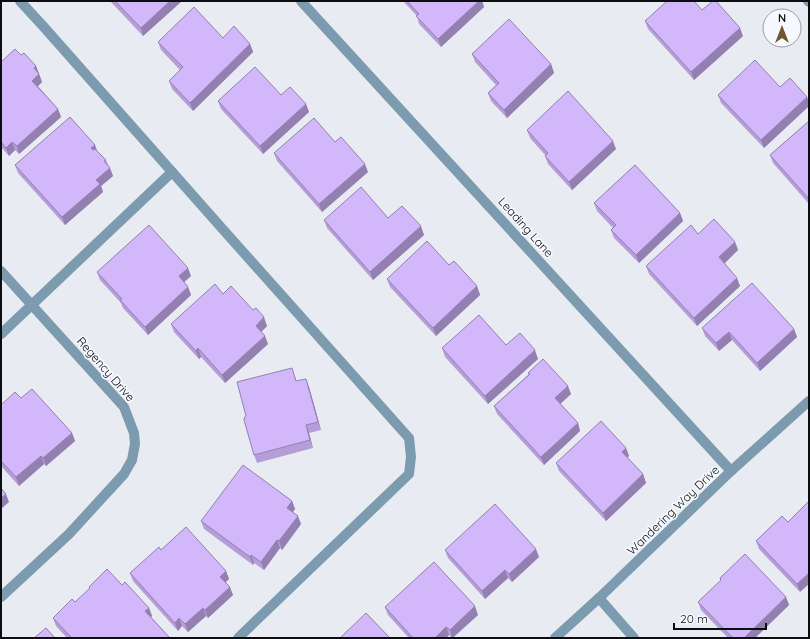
<svg xmlns="http://www.w3.org/2000/svg" width="810" height="639" font-family="Quicksand,sans-serif">
<rect width="100%" height="100%" fill="#e9ebf2"/>
<g fill="none" stroke-linecap="round" stroke-linejoin="round">
<g stroke="#7c9bae" stroke-width="10">
<path d="M20 1 43 26 227 234 409 438 411 457 409 474 238 638"/>
<path d="M1 334 172 172"/>
</g>
<g stroke="#7c9bae" stroke-width="10">
<path d="M301 1 731 471"/>
<path d="M808 1 809 2"/>
<path d="M1 271 124 407 134 433 135 444 132 460 124 474 69 534 1 597"/>
<path d="M599 598 634 638"/>
<path d="M555 638 599 598 731 471 809 401"/>
</g>
</g>
<g fill="#b59dd8">
<path d="M110 1H182L143 36Z"/>
<path d="M403 1H482L484 7 441 47 419 24 417 16Z"/>
<path d="M702 10 743 36 694 80 648 29 645 21Z"/>
<path d="M223 38 250 44 253 52 193 111 172 89 169 81 180 70 161 50 158 42Z"/>
<path d="M472 54 551 64 554 73 507 118 491 101 488 93 496 85 475 62Z"/>
<path d="M21 55 36 66 42 82 38 86 58 109 61 117 19 154 15 150 9 156 1 147V62Z"/>
<path d="M780 87 807 97 809 102V106L764 148 721 103 718 95Z"/>
<path d="M281 95 306 104 309 112 263 154 221 109 218 101Z"/>
<path d="M809 121V204L773 163 770 155Z"/>
<path d="M527 130 616 149 572 190 548 164 545 156H546L530 138Z"/>
<path d="M97 151 106 160 113 176 101 186 103 192 65 225 18 173 15 165Z"/>
<path d="M274 153 368 172 322 212 277 161Z"/>
<path d="M594 203 680 213 683 221 639 263 614 238 611 230 613 228 597 211Z"/>
<path d="M388 218 424 235 373 280 327 228 324 220Z"/>
<path d="M698 234 735 242 738 250 724 263 740 286 697 326 649 274 646 266Z"/>
<path d="M449 265 477 286 480 295 436 336 390 287 387 279Z"/>
<path d="M97 272 191 276 184 282 188 287 191 295 148 335 123 308 121 303 100 280Z"/>
<path d="M223 294 253 310 267 326 261 332 268 344 225 383 201 357 199 359 174 332 171 324Z"/>
<path d="M702 328 794 329 797 337 760 371 732 340 719 351 705 336Z"/>
<path d="M506 345 538 359 488 404 445 357 442 348Z"/>
<path d="M528 373 571 394 560 404 578 423 580 431 544 465 497 414 494 406 529 374Z"/>
<path d="M295 376 296 381 309 387 321 430 309 433 313 448 257 463 254 455Z"/>
<path d="M21 398 72 433 75 441 46 466 44 464 19 486 1 466V405Z"/>
<path d="M626 448 629 456 627 457 643 474 646 483 606 521 559 471 556 463Z"/>
<path d="M292 501 295 509 293 512 301 524 285 546 282 550 280 548 264 570 254 563 253 565 204 529 201 521Z"/>
<path d="M782 516 800 592 759 549 756 541Z"/>
<path d="M161 550 226 571 229 579 225 582 233 595 208 618 206 616 188 632 182 626 178 631 133 581 130 573Z"/>
<path d="M445 550 539 557 512 582 508 578 485 599 448 558Z"/>
<path d="M720 578 786 597 789 605 755 638H728L701 610 698 602 721 581Z"/>
<path d="M122 585 149 608 152 616 151 617 170 638H67L56 626 53 618 75 602 90 589 89 587Z"/>
<path d="M385 607 478 615 453 638H452L449 635 446 638H409L388 615Z"/>
</g>
<g fill="#9380b0">
<path d="M170 1H182L143 36 141 28Z"/>
<path d="M479 1H482L484 7 441 47 438 39Z"/>
<path d="M740 28 743 36 694 80 691 72Z"/>
<path d="M250 44 253 52 193 111 190 103Z"/>
<path d="M551 64 554 73 507 118 504 110Z"/>
<path d="M36 66 42 82 35 89 32 81 34 68Z"/>
<path d="M807 97 809 102V106L764 148 761 140Z"/>
<path d="M306 104 309 112 263 154 260 146Z"/>
<path d="M58 109 61 117 19 154 17 146Z"/>
<path d="M613 141 616 149 572 190 569 182Z"/>
<path d="M12 142 15 150 9 156 6 148Z"/>
<path d="M95 145 98 153 91 148Z"/>
<path d="M365 164 368 172 322 212 319 204Z"/>
<path d="M110 168 113 176 101 186 103 192 65 225 62 217 96 180Z"/>
<path d="M680 213 683 221 639 263 636 255Z"/>
<path d="M421 226 424 235 373 280 370 272Z"/>
<path d="M735 242 738 250 722 266 719 257Z"/>
<path d="M188 268 191 276 182 284 179 276Z"/>
<path d="M737 278 740 286 697 326 694 318Z"/>
<path d="M477 286 480 295 436 336 433 328Z"/>
<path d="M188 287 191 295 148 335 145 327Z"/>
<path d="M264 317 267 326 259 334 256 326Z"/>
<path d="M794 329 797 337 760 371 757 363Z"/>
<path d="M729 332 732 340 719 351 716 343Z"/>
<path d="M265 336 268 344 225 383 222 375Z"/>
<path d="M198 348 201 357 199 359 196 351Z"/>
<path d="M535 350 538 359 488 404 485 396Z"/>
<path d="M306 379 309 387 321 430 318 422Z"/>
<path d="M568 386 571 394 558 406 555 398Z"/>
<path d="M578 423 580 431 544 465 541 457Z"/>
<path d="M306 425 309 433 313 448 310 440Z"/>
<path d="M72 433 75 441 46 466 43 458Z"/>
<path d="M626 448 629 456 625 460 622 452Z"/>
<path d="M41 456 44 464 19 486 16 477Z"/>
<path d="M643 474 646 483 606 521 603 513Z"/>
<path d="M6 494 9 502 1 509V498Z"/>
<path d="M292 501 295 509 290 516 287 508Z"/>
<path d="M298 516 301 524 282 550 279 541Z"/>
<path d="M277 540 280 548 264 570 261 562Z"/>
<path d="M536 549 539 557 512 582 509 574Z"/>
<path d="M251 555 254 563 253 565 250 557Z"/>
<path d="M505 570 508 578 485 599 482 591Z"/>
<path d="M226 571 229 579 223 585 220 577Z"/>
<path d="M809 573V584L800 592 797 584Z"/>
<path d="M230 587 233 595 208 618 205 610Z"/>
<path d="M786 597 789 605 755 638H744Z"/>
<path d="M475 606 478 615 452 638 450 630Z"/>
<path d="M149 608 152 616 148 619 145 611Z"/>
<path d="M203 608 206 616 188 632 185 624Z"/>
<path d="M179 618 182 626 178 631 175 623Z"/>
<path d="M446 627 449 635 446 638H435Z"/>
</g>
<g fill="#d2b7fb" stroke="#9380b0">
<path d="M115 1H170L141 28Z"/>
<path d="M407 1H479L438 39 416 16 419 14Z"/>
<path d="M667 1H694L702 10 713 1H716L740 28 691 72 645 21Z"/>
<path d="M194 7 223 38 234 26 250 44 190 103 169 81 183 67 158 42Z"/>
<path d="M509 19 551 64 504 110 488 93 499 83 472 54Z"/>
<path d="M15 49 21 55 24 53 36 66 34 68 39 74 32 81 58 109 17 146 12 142 6 148 1 142V62Z"/>
<path d="M755 60 780 87 790 78 807 97 761 140 718 95Z"/>
<path d="M255 67 281 95 290 87 306 104 260 146 218 101Z"/>
<path d="M568 91 613 141 569 182 545 156 548 153 527 130Z"/>
<path d="M70 117 95 145 91 148 93 150 95 149 106 160 104 161 110 168 96 180 100 184 62 217 15 165Z"/>
<path d="M314 118 335 142 341 137 365 164 319 204 274 153Z"/>
<path d="M809 121V199L770 155Z"/>
<path d="M635 165 680 213 636 255 611 230 616 225 594 203Z"/>
<path d="M361 187 388 218 402 206 421 226 370 272 324 220Z"/>
<path d="M714 219 735 242 719 257 737 278 694 318 646 266 691 225 698 234Z"/>
<path d="M149 225 188 268 179 276 188 287 145 327 120 300 122 299 97 272Z"/>
<path d="M427 241 449 265 454 261 477 286 433 328 387 279Z"/>
<path d="M752 283 794 329 757 363 729 332 716 343 702 328Z"/>
<path d="M215 284 223 294 231 286 253 310 256 308 264 317 256 326 265 336 222 375 198 348 196 351 171 324Z"/>
<path d="M479 315 506 345 520 333 535 350 485 396 442 348Z"/>
<path d="M543 359 568 386 555 398 578 423 541 457 494 406 530 374 528 373Z"/>
<path d="M292 368 296 381 306 379 318 422 306 425 310 440 254 455 244 420V418L246 416 237 382Z"/>
<path d="M32 389 72 433 43 458 41 456 16 477 1 461V405L15 392 21 398Z"/>
<path d="M601 421 626 448 622 452 643 474 603 513 556 463Z"/>
<path d="M243 465 292 501 287 508 298 516 282 537 279 541 277 540 261 562 251 555 250 557 201 521Z"/>
<path d="M1 488 6 494 1 498Z"/>
<path d="M808 502 809 503V573L797 584 756 541 782 516 788 522Z"/>
<path d="M495 504 536 549 509 574 505 570 482 591 445 550Z"/>
<path d="M186 527 226 571 220 577 230 587 205 610 203 608 185 624 179 618 175 623 130 573 159 547 161 550Z"/>
<path d="M745 554 786 597 744 638H733L698 602 721 580 720 578Z"/>
<path d="M434 562 475 606 450 630 446 627 435 638H413L385 607Z"/>
<path d="M107 569 122 585 125 582 149 608 145 611 170 638H72L53 618 72 599 75 602 90 588 89 587Z"/>
<path d="M366 613 390 638H340Z"/>
<path d="M46 628 55 638H34Z"/>
</g>
<g text-anchor="middle" dominant-baseline="central" stroke-width="3.5" stroke-linejoin="round" paint-order="stroke">
<g font-size="12" fill="#0c0d0f" stroke="#f6f9ff">
<text transform="translate(526 227) rotate(48)">Leading Lane</text>
<text transform="translate(106 369) rotate(49)">Regency Drive</text>
<text transform="translate(673 510) rotate(-44)">Wandering Way Drive</text>
</g>
</g>
<rect width="810" height="639" fill="none" stroke="#0c0d0f" stroke-width="4"/>
<g transform="translate(782 28)"><circle r="19" fill="#f6f9ff" stroke="#989b9f"/>
<path d="M0-3L7 15L0 10L-7 15Z" fill="#715729"/>
<text y="-6" font-size="11" font-weight="bold" text-anchor="middle" fill="#0c0d0f">N</text>
</g>
<path d="M674 623v6h92v-6" fill="none" stroke="#0c0d0f" stroke-width="2"/>
<text x="680" y="623" font-size="12" fill="#0c0d0f" stroke="#f6f9ff" stroke-width="3" paint-order="stroke">20 m</text>
</svg>
